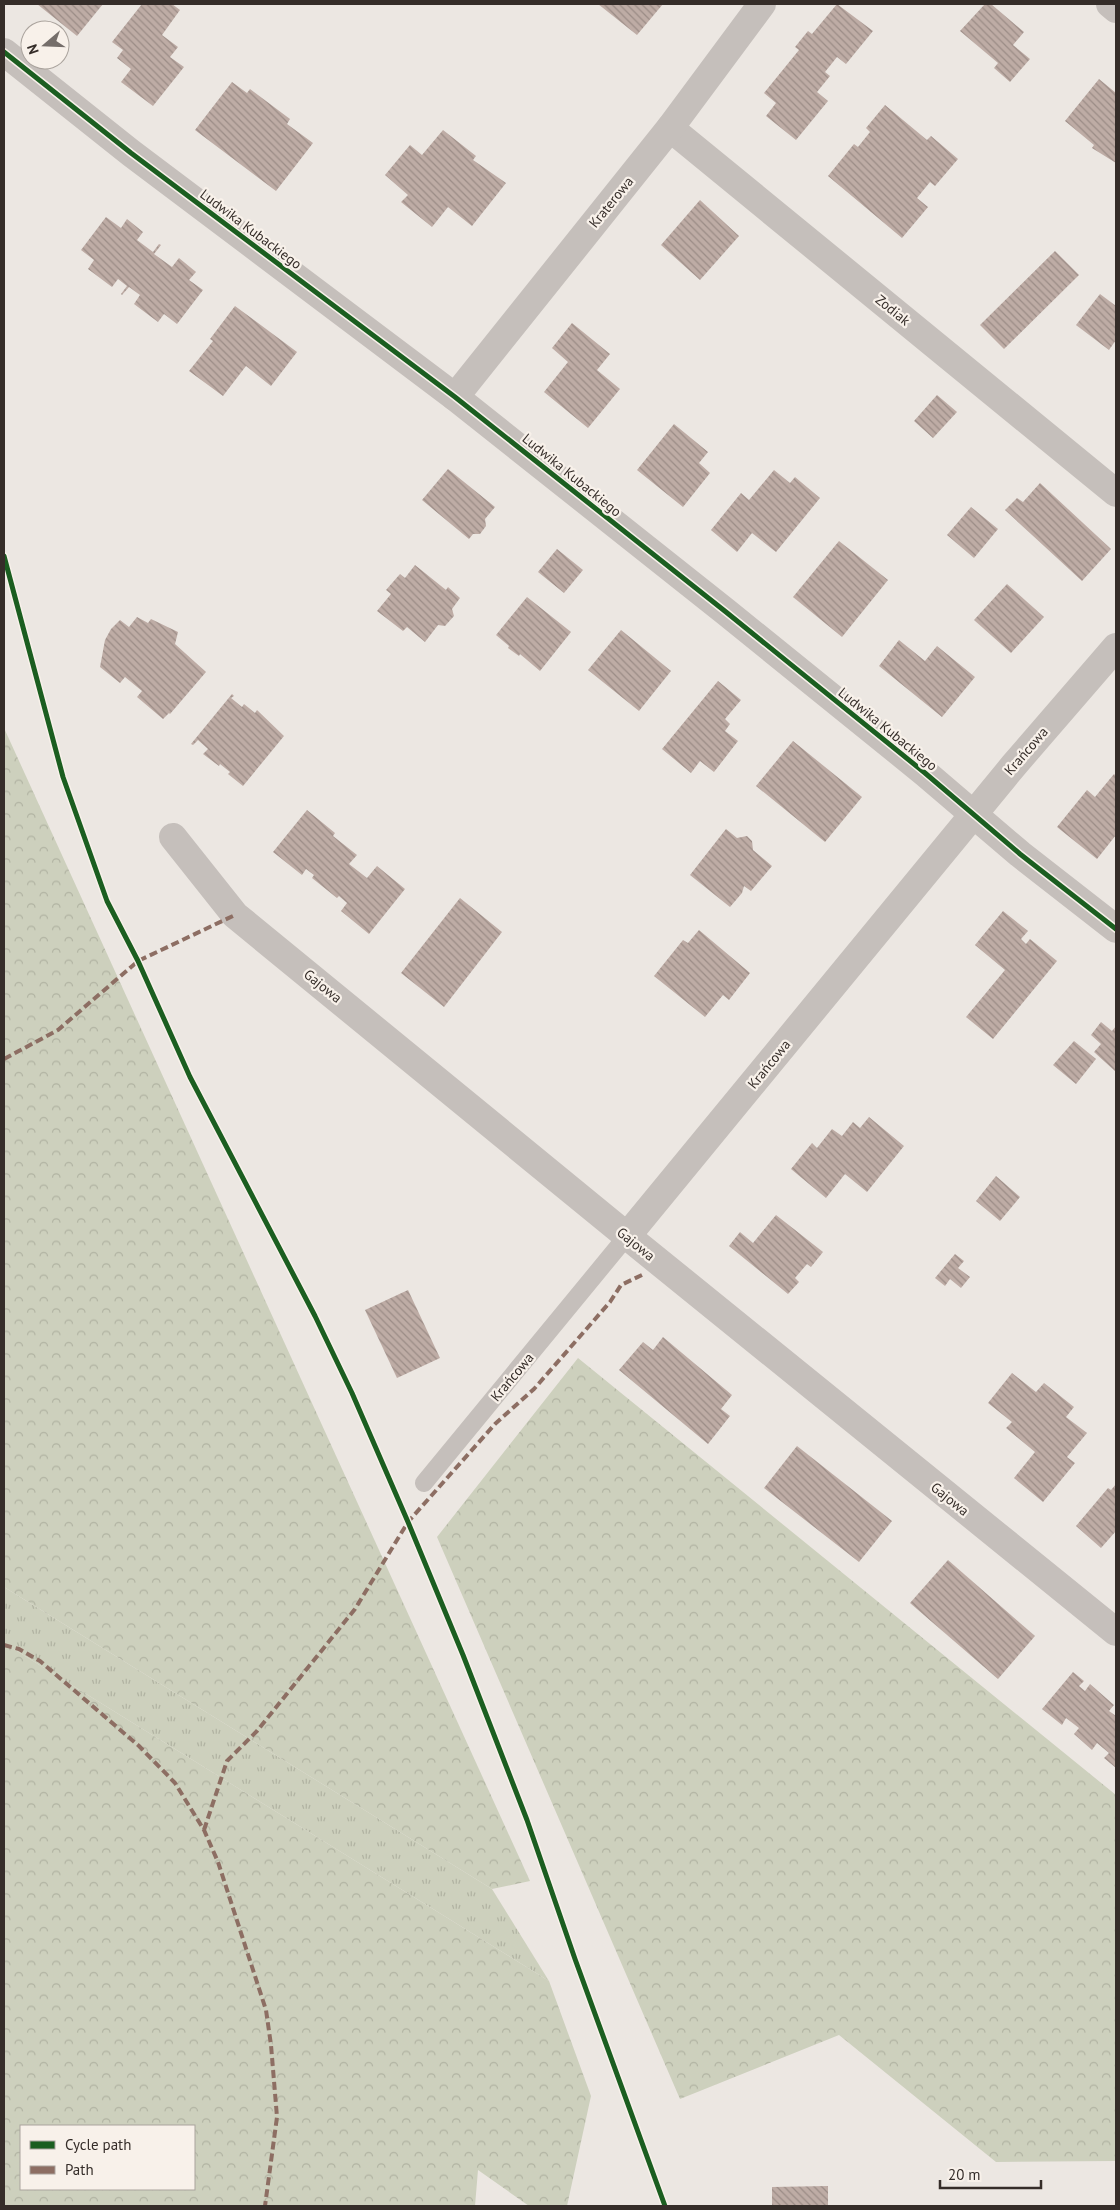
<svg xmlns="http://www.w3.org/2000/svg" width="1120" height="2210" font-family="'PT Sans',sans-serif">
<defs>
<pattern id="grass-tufts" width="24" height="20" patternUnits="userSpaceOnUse" patternTransform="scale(1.25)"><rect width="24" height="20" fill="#cdd0bd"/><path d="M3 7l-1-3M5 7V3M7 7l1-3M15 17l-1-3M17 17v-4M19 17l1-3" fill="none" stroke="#b1b3a2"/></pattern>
<pattern id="forest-crowns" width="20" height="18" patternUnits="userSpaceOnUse" patternTransform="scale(1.25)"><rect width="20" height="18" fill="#cdd0bd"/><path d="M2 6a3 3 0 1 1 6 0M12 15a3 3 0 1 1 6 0" fill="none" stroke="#b1b3a2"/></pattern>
<pattern id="building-back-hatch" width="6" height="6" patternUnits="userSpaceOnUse" patternTransform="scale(1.25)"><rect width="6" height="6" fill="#beaca5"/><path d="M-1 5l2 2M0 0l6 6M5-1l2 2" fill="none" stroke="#9b8c86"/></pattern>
</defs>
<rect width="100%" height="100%" fill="#ece7e2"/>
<path fill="url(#grass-tufts)" d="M4 1587 492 1889 549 1981 4 1643Z"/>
<g fill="url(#forest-crowns)" fill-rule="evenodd">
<path d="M4 728 530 1881 492 1889 4 1587Z"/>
<path d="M578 1358 1116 1795V2161L996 2162 839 2035 680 2099 437 1537Z"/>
<path d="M4 1643 549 1981 591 2096 567 2206H529L478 2170 475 2206H4ZM21 2126H194V2189H21Z"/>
</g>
<g fill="url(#building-back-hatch)">
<path d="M37 4H103L77 36Z"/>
<path d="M142 4H172L180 10 162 35 178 47 170 57 184 67 153 106 121 82 131 69 117 58 123 50 112 42Z"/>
<path d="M598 4H663L637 35Z"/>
<path d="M837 4 873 31 846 64 837 57 825 72 830 76 817 92 828 101 796 140 766 116 776 103 764 93 799 50 795 47 808 31 812 34Z"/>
<path d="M985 4H991L1024 32 1013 45 1030 59 1010 82 994 68 998 63 960 31Z"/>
<path d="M1099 79 1116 93V163L1092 148 1094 145 1065 121Z"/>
<path d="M232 82 247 93 250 89 290 119 287 124 313 143 276 191 195 130Z"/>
<path d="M885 105 927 140 931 136 958 159 935 186 930 182 917 198 928 207 902 238 828 176 854 144 858 147 870 132 866 128Z"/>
<path d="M443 130 476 156 473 160 506 183 472 226 448 207 432 227 401 202 408 195 385 175 410 145 422 155Z"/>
<path d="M700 200 739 236 700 280 661 245Z"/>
<path d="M106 217 121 228 127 219 143 232 137 240 153 252 159 244 161 245 154 254 172 267 179 258 196 272 189 280 203 290 177 324 164 314 158 322 134 304 140 295 129 287 122 295 121 294 127 286 118 279 112 287 88 269 94 260 81 250Z"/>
<path d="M1055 251 1079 275 1004 349 980 325Z"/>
<path d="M1100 294 1116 306V340L1109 350 1076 325Z"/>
<path d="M235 306 297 352 271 386 246 366 223 396 189 371 213 341 210 339Z"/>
<path d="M572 323 610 354 597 370 620 389 588 428 544 392 568 362 552 348Z"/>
<path d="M937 395 957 412 933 438 914 421Z"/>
<path d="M674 424 708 452 699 463 710 473 683 507 637 470Z"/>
<path d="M448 469 495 507 485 519 486 526 480 534H473L469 539 422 500Z"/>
<path d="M774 470 790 483 795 477 820 498 776 552 752 533 737 552 711 530 741 493 749 500Z"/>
<path d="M1040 483 1111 549 1082 581 1005 510 1017 498 1023 502Z"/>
<path d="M971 507 998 529 974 558 947 535Z"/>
<path d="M839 541 888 580 842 637 793 597Z"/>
<path d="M557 549 583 570 564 593 538 572Z"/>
<path d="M415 565 446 590 448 587 460 598 452 609 454 616 445 626 438 625 425 642 407 627 403 631 377 611 391 594 386 590 400 574 405 578Z"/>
<path d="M1007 584 1044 617 1011 653 974 620Z"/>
<path d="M527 597 571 632 540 671 520 654 519 656 508 648 509 646 496 635Z"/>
<path d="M137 617 148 623 151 619 178 632 175 644 206 672 170 714 169 713 163 719 137 697 142 691 125 677 120 683 100 667 105 640 111 629 120 620 129 627Z"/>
<path d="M621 630 671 671 639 711 588 670Z"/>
<path d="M899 640 925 661 937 646 975 677 942 717 879 666Z"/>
<path d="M718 681 741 700 725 719 730 724 725 731 738 741 714 772 700 761 691 773 662 749Z"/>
<path d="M232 694 234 696 231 698 242 707 244 704 255 713 257 710 284 736 243 786 228 774 230 772 220 764 219 766 203 754 208 749 198 740 193 745 191 744Z"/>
<path d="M793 741 862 797 825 842 756 786Z"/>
<path d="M1114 774 1116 776V835L1097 859 1057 827 1087 790 1095 797Z"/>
<path d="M307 810 335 833 333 836 357 855 349 864 367 878 377 866 405 889 369 934 341 911 347 903 339 896 337 898 312 878 314 875 306 869 302 875 273 852Z"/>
<path d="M726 829 737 838 747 836 752 841 753 850 772 866 751 891 744 886 742 893 730 907 690 875Z"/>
<path d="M460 898 502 932 444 1007 401 973Z"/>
<path d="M1003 911 1028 931 1021 939 1026 944 1030 939 1057 961 993 1039 966 1017 1005 970 975 945Z"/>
<path d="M699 930 750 973 729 1000 723 995 705 1017 654 976 683 940 688 943Z"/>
<path d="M1101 1022 1112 1031 1116 1026V1072L1094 1052 1101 1044 1091 1035Z"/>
<path d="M1074 1041 1096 1059 1076 1084 1053 1065Z"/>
<path d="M869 1117 904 1146 867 1192 845 1174 826 1198 791 1169 812 1143 817 1148 832 1129 842 1136 853 1122 860 1128Z"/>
<path d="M996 1176 1020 1197 1000 1221 976 1201Z"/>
<path d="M776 1215 823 1252 811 1267 807 1264 795 1278 799 1282 788 1294 729 1246 740 1232 753 1243Z"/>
<path d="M955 1254 964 1261 958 1268 970 1277 961 1288 950 1279 945 1286 935 1278Z"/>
<path d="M408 1290 440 1358 397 1378 365 1310Z"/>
<path d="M663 1337 732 1395 721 1409 730 1416 708 1444 619 1370 643 1342 653 1350Z"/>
<path d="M1012 1373 1036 1392 1044 1383 1074 1407 1066 1417 1087 1433 1067 1457 1075 1463 1043 1502 1014 1478 1035 1452 1006 1428 1012 1422 988 1403Z"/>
<path d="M797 1446 892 1521 859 1562 764 1488Z"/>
<path d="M1116 1484V1531L1101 1548 1076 1526 1108 1488 1111 1490Z"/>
<path d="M948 1560 1035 1636 998 1679 910 1603Z"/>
<path d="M1073 1672 1084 1681 1079 1686 1085 1691 1090 1684 1114 1705 1109 1711 1116 1716V1768L1104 1758 1109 1753 1097 1743 1092 1750 1074 1734 1079 1728 1066 1718 1062 1725 1042 1709Z"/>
<path d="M828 2186V2206H772V2187Z"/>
</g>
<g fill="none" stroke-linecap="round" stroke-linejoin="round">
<path stroke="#c5bfbb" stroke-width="18" d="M424 1483 627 1236"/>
<g stroke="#c5bfbb" stroke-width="28">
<path d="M1110 4 1116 9"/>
<path d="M4 52 131 153 455 397 726 612 925 773 1020 854 1116 929"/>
<path d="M670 128 1116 493"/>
<path d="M455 397 670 128 762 4"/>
<path d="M173 837 235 915 627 1236 1116 1632"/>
<path d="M627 1236 1014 765 1116 647"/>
</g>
<g stroke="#8d6e63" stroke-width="4" stroke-dasharray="8 4" stroke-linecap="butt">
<path d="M4 1059 58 1030 138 961 235 915"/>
<path d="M4 1645 19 1649 40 1661 139 1746 175 1783 204 1830 218 1862 266 2010 271 2045 277 2117 265 2206"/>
<path d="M204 1830 227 1761 257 1731 355 1609 408 1522 495 1424 534 1389 610 1302 621 1285 644 1274"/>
</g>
<g stroke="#f8f1ea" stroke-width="8">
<g id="cycleway">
<path d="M4 52 131 153 455 397 726 612 925 773 1020 854 1116 929"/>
<path d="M4 556 63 777 107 901 138 961 190 1077 315 1316 352 1393 408 1522 463 1655 527 1820 575 1959 665 2206"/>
</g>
</g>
<use href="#cycleway" stroke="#1b5e20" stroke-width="5"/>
</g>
<g text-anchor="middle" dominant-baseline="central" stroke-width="4.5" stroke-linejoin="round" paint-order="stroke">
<g font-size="14" fill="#352d29" stroke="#f8f1ea">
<text transform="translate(611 202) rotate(-51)">Kraterowa</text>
<text transform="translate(251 229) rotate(37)">Ludwika Kubackiego</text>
<text transform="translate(893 310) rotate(39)">Zodiak</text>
<text transform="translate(572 475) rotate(39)">Ludwika Kubackiego</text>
<text transform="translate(888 729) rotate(39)">Ludwika Kubackiego</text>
<text transform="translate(1026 751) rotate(-49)">Krańcowa</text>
<text transform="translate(323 986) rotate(39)">Gajowa</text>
<text transform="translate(769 1064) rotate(-51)">Krańcowa</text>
<text transform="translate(636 1244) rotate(39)">Gajowa</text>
<text transform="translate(512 1377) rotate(-50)">Krańcowa</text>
<text transform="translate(950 1499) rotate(39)">Gajowa</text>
</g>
</g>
<rect width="1120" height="2210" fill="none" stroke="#352d29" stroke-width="10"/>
<rect x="20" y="2125" width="175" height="65" fill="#f8f1ea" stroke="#aaa39d"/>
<rect x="30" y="2141" width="25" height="8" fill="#1b5e20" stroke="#aaa39d"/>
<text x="65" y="2150" font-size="15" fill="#352d29">Cycle path</text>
<rect x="30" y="2166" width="25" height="8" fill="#8d6e63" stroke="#aaa39d"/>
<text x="65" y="2175" font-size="15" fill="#352d29">Path</text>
<g transform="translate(45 45) rotate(251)"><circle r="24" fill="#f8f1ea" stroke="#aaa39d"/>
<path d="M0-4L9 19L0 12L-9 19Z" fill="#756e6a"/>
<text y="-8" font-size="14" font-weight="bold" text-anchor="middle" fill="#352d29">N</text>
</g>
<path d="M940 2180v8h101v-8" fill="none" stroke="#352d29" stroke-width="2.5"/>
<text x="948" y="2180" font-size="15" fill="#352d29" stroke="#f8f1ea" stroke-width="4" paint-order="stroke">20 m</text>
</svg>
